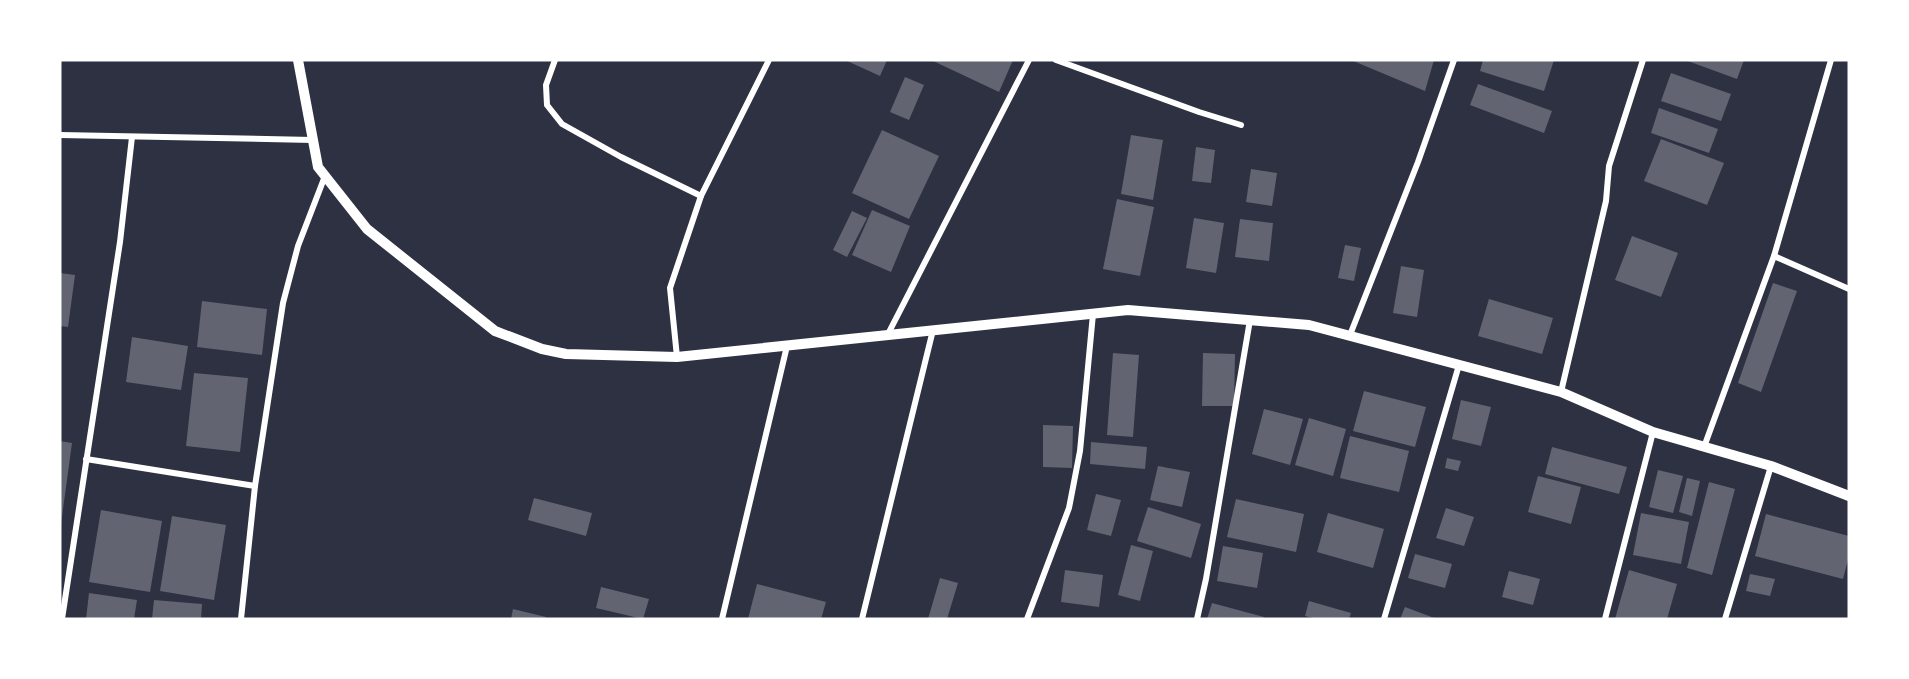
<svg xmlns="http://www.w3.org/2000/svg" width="1909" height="679" font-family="'Space Grotesk',sans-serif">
<rect width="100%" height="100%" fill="#2d3142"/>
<g fill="#626471">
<path d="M845 60H887L880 76Z"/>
<path d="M931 60H1013L999 92Z"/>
<path d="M1351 60H1434L1425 91Z"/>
<path d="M1483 60H1554L1544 91 1480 71Z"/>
<path d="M1685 60H1744L1737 79Z"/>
<path d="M1671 73 1731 94 1721 121 1661 101Z"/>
<path d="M905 77 924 85 909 120 890 112Z"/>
<path d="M1478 84 1552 111 1544 133 1470 105Z"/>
<path d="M1659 108 1718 129 1709 153 1651 133Z"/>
<path d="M882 130 939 156 909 219 852 193Z"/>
<path d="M1131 135 1163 140 1153 200 1121 194Z"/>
<path d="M1661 139 1724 163 1707 205 1644 181Z"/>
<path d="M1196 147 1215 150 1211 183 1192 181Z"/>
<path d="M1251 169 1277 173 1272 206 1246 202Z"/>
<path d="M1117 199 1154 207 1140 276 1103 269Z"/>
<path d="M872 210 910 226 891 272 852 255Z"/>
<path d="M852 211 867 218 847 257 833 250Z"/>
<path d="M1194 218 1224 223 1216 273 1186 268Z"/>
<path d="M1240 219 1273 223 1269 261 1235 257Z"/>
<path d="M1632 236 1678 253 1661 297 1615 280Z"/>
<path d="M1345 245 1361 248 1354 281 1338 278Z"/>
<path d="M1401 266 1424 270 1417 317 1393 313Z"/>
<path d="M60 273 75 275 68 327 60 326Z"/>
<path d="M1773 283 1797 291 1761 392 1738 383Z"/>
<path d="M1489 299 1553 318 1542 354 1478 336Z"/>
<path d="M202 301 267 309 262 355 197 347Z"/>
<path d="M132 337 188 346 181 390 126 382Z"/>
<path d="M1113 353 1139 355 1133 437 1107 435Z"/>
<path d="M1203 353 1235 354 1234 406H1202Z"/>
<path d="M194 373 248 378 240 452 186 446Z"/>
<path d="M1364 391 1426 407 1415 447 1353 431Z"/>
<path d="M1461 400 1491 407 1481 446 1452 439Z"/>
<path d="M1264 409 1303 419 1290 465 1252 454Z"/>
<path d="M1309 418 1346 429 1333 476 1295 465Z"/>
<path d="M1043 425 1073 426 1072 468 1043 467Z"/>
<path d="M1350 436 1409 451 1399 492 1340 478Z"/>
<path d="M60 441 72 443 61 524H60Z"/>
<path d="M1091 442 1147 447 1145 469 1090 464Z"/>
<path d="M1552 447 1627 467 1619 494 1545 474Z"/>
<path d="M1447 458 1461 461 1458 471 1445 468Z"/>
<path d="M1158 466 1190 472 1182 507 1150 500Z"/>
<path d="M1658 470 1683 476 1673 513 1649 507Z"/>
<path d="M1538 476 1581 487 1571 524 1528 512Z"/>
<path d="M1687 478 1700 481 1692 516 1679 512Z"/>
<path d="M1709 482 1735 489 1712 575 1687 568Z"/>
<path d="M1096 494 1121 500 1111 536 1087 530Z"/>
<path d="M534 498 592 513 586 536 528 520Z"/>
<path d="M1236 499 1304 514 1296 552 1227 537Z"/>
<path d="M1148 507 1201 524 1191 558 1137 541Z"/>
<path d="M1446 508 1474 517 1464 546 1436 538Z"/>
<path d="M101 510 162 521 150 592 89 582Z"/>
<path d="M1328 513 1384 529 1373 568 1317 552Z"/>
<path d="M1641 513 1689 522 1681 564 1633 555Z"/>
<path d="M1766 514 1849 536V556L1843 579 1755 556Z"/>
<path d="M172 516 226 525 214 600 160 591Z"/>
<path d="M1131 545 1153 551 1140 601 1118 595Z"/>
<path d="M1223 546 1263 553 1257 588 1217 581Z"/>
<path d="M1415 554 1452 564 1445 588 1408 578Z"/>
<path d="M1065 570 1103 575 1099 607 1061 602Z"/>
<path d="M1629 570 1677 584 1667 619H1615Z"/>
<path d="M1509 571 1540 579 1533 605 1502 597Z"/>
<path d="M1750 574 1775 579 1770 596 1746 591Z"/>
<path d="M940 578 958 583 947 619H928Z"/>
<path d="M757 584 826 602 821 619H748Z"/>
<path d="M601 587 649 599 643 619 596 608Z"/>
<path d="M89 593 137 600 134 619H86Z"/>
<path d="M154 600 202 604 201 619H152Z"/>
<path d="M1309 601 1351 613 1349 619H1317L1305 616Z"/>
<path d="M1212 603 1264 617V619H1207Z"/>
<path d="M1405 607 1437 619H1400Z"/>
<path d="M513 609 546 617V619H511Z"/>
</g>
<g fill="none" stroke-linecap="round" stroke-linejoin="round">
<g stroke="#fff" stroke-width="6">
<path d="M555 60 546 85 547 105 562 124 621 157 701 196"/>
<path d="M1056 60 1199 112 1241 125"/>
<path d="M60 135 313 140"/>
<path d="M1774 256 1849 289"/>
<path d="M888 334 1029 60"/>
<path d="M1350 335 1418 162 1454 60"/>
<path d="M677 357 670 288 701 196 769 60"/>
<path d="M1561 392 1606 201 1609 166 1643 60"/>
<path d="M1704 447 1774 256 1831 60"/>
<path d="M86 459 255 486"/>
<path d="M62 619 120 242 132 137"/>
<path d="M241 619 255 486 283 303 298 246 325 176"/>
<path d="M722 619 787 346"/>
<path d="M862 619 933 330"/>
<path d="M1027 619 1069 508 1080 451 1093 314"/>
<path d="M1197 619 1206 579 1250 320"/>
<path d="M1384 619 1459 365"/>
<path d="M1605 619 1653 432"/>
<path d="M1725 619 1771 466"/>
</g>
<path stroke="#fff" stroke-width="10" d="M298 60 318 167 367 229 495 331 542 349 566 354 677 357 1128 310 1309 325 1561 392 1653 432 1771 466 1849 496"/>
</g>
<rect width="1909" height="679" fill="none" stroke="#ffffff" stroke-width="123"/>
</svg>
